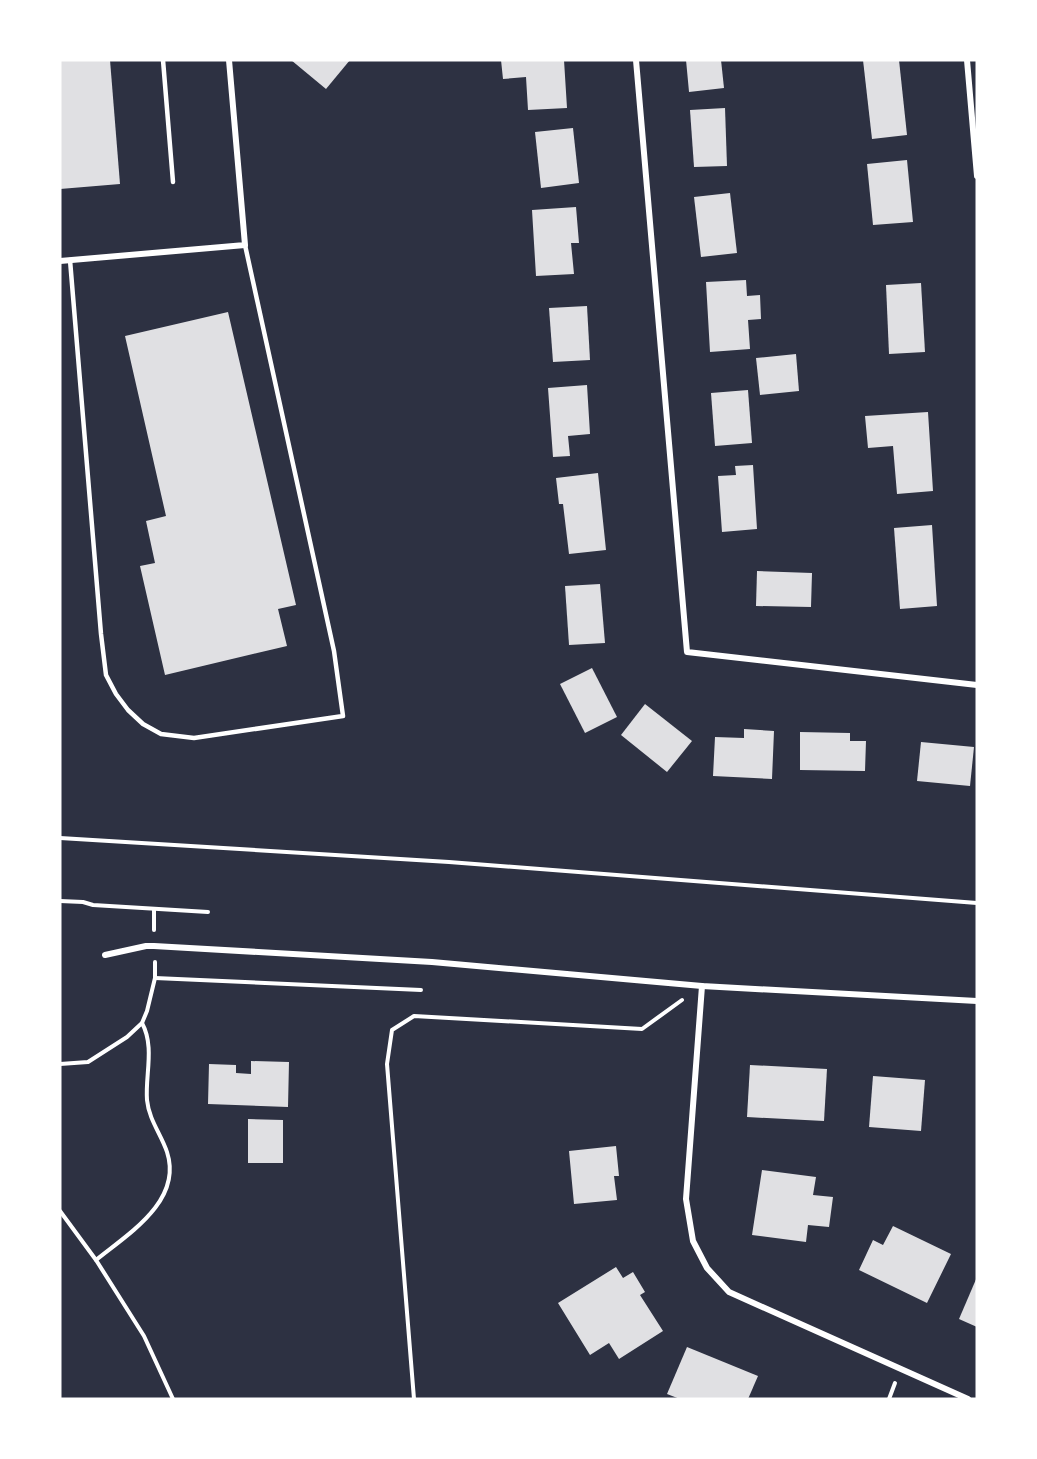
<svg xmlns="http://www.w3.org/2000/svg" width="1037" height="1459" font-family="Karla,sans-serif">
<rect width="100%" height="100%" fill="#2d3142"/>
<g fill="#e0e0e3">
<path d="M60 60H110L120 184 60 189Z"/>
<path d="M291 60H350L326 89Z"/>
<path d="M501 60H564L567 108 528 110 526 77 503 79Z"/>
<path d="M686 60H721L724 88 689 92Z"/>
<path d="M863 60H899L907 135 872 139Z"/>
<path d="M725 108 727 166 694 167 690 110Z"/>
<path d="M573 128 579 183 541 188 535 132Z"/>
<path d="M907 160 913 222 873 225 867 164Z"/>
<path d="M730 193 737 253 701 257 694 197Z"/>
<path d="M576 207 579 243H571L574 274 536 276 532 210Z"/>
<path d="M746 280 747 296 760 295 761 319 748 320 750 349 710 352 706 282Z"/>
<path d="M921 283 925 352 889 354 886 285Z"/>
<path d="M587 306 590 360 553 362 549 308Z"/>
<path d="M228 312 296 605 278 609 287 646 165 675 140 566 155 563 146 521 166 516 125 336Z"/>
<path d="M796 354 799 391 760 395 756 358Z"/>
<path d="M587 385 590 434 568 436 570 456 553 457 548 388Z"/>
<path d="M748 390 752 443 715 446 711 393Z"/>
<path d="M928 412 933 491 897 494 893 446 868 448 865 416Z"/>
<path d="M753 465 757 529 722 532 718 476 736 475 735 466Z"/>
<path d="M598 473 606 550 569 554 563 504H559L556 478Z"/>
<path d="M932 525 937 606 900 609 894 528Z"/>
<path d="M757 571 812 573 811 607 756 606Z"/>
<path d="M600 584 605 643 569 645 565 586Z"/>
<path d="M592 668 617 717 585 733 560 684Z"/>
<path d="M645 704 692 741 667 772 621 735Z"/>
<path d="M744 729 774 731 772 779 713 776 715 737 744 738Z"/>
<path d="M800 732 850 733V741H866L865 771 800 770Z"/>
<path d="M921 742 974 747 970 786 917 781Z"/>
<path d="M251 1061 289 1062 288 1107 208 1104 209 1064 236 1065V1073L251 1074Z"/>
<path d="M750 1065 827 1069 824 1121 747 1117Z"/>
<path d="M873 1076 925 1080 921 1131 869 1127Z"/>
<path d="M248 1119 283 1120V1163H248Z"/>
<path d="M616 1146 619 1176H614L617 1200 574 1204 569 1151Z"/>
<path d="M762 1170 816 1177 813 1195 833 1197 829 1227 808 1225 806 1242 752 1235Z"/>
<path d="M893 1226 951 1254 927 1303 859 1270 873 1240 883 1245Z"/>
<path d="M616 1267 623 1278 633 1272 645 1292 640 1295 663 1331 619 1359 609 1343 590 1355 558 1303Z"/>
<path d="M977 1277V1327L959 1319Z"/>
<path d="M687 1347 758 1376 748 1399H680L667 1394Z"/>
</g>
<g fill="none" stroke-linecap="round" stroke-linejoin="round">
<g stroke="#fff" stroke-width="4">
<path d="M60 838 449 862 977 903"/>
<path d="M60 901 83 902 93 905 208 912"/>
<path d="M154 909V930"/>
<path d="M155 978 421 990"/>
<path d="M60 1064 88 1062 127 1037 142 1023 147 1011 155 978V962"/>
<path d="M60 1211 96 1260 144 1336 173 1399"/>
<path d="M96 1260C128 1234 183 1201 167 1152 161 1134 149 1120 147 1100 145 1075 155 1047 142 1023"/>
<path d="M414 1399 387 1064 392 1030 414 1016 642 1029 682 1000"/>
<path d="M889 1399 895 1383"/>
</g>
<g stroke="#fff" stroke-width="4.5">
<path d="M163 60 173 182"/>
<path d="M70 260 101 634 106 675 116 694 128 710 143 724 161 734 194 738 343 716 334 651 245 245"/>
</g>
<g stroke="#fff" stroke-width="6">
<path d="M636 60 687 652 977 685"/>
<path d="M967 60 977 176"/>
<path d="M60 261 245 245 229 60"/>
<path d="M105 955 146 946H154L432 962 702 986 977 1001"/>
<path d="M702 986 686 1199 693 1241 707 1268 729 1292 968 1399"/>
</g>
</g>
<rect width="1037" height="1459" fill="none" stroke="#ffffff" stroke-width="123"/>
</svg>
